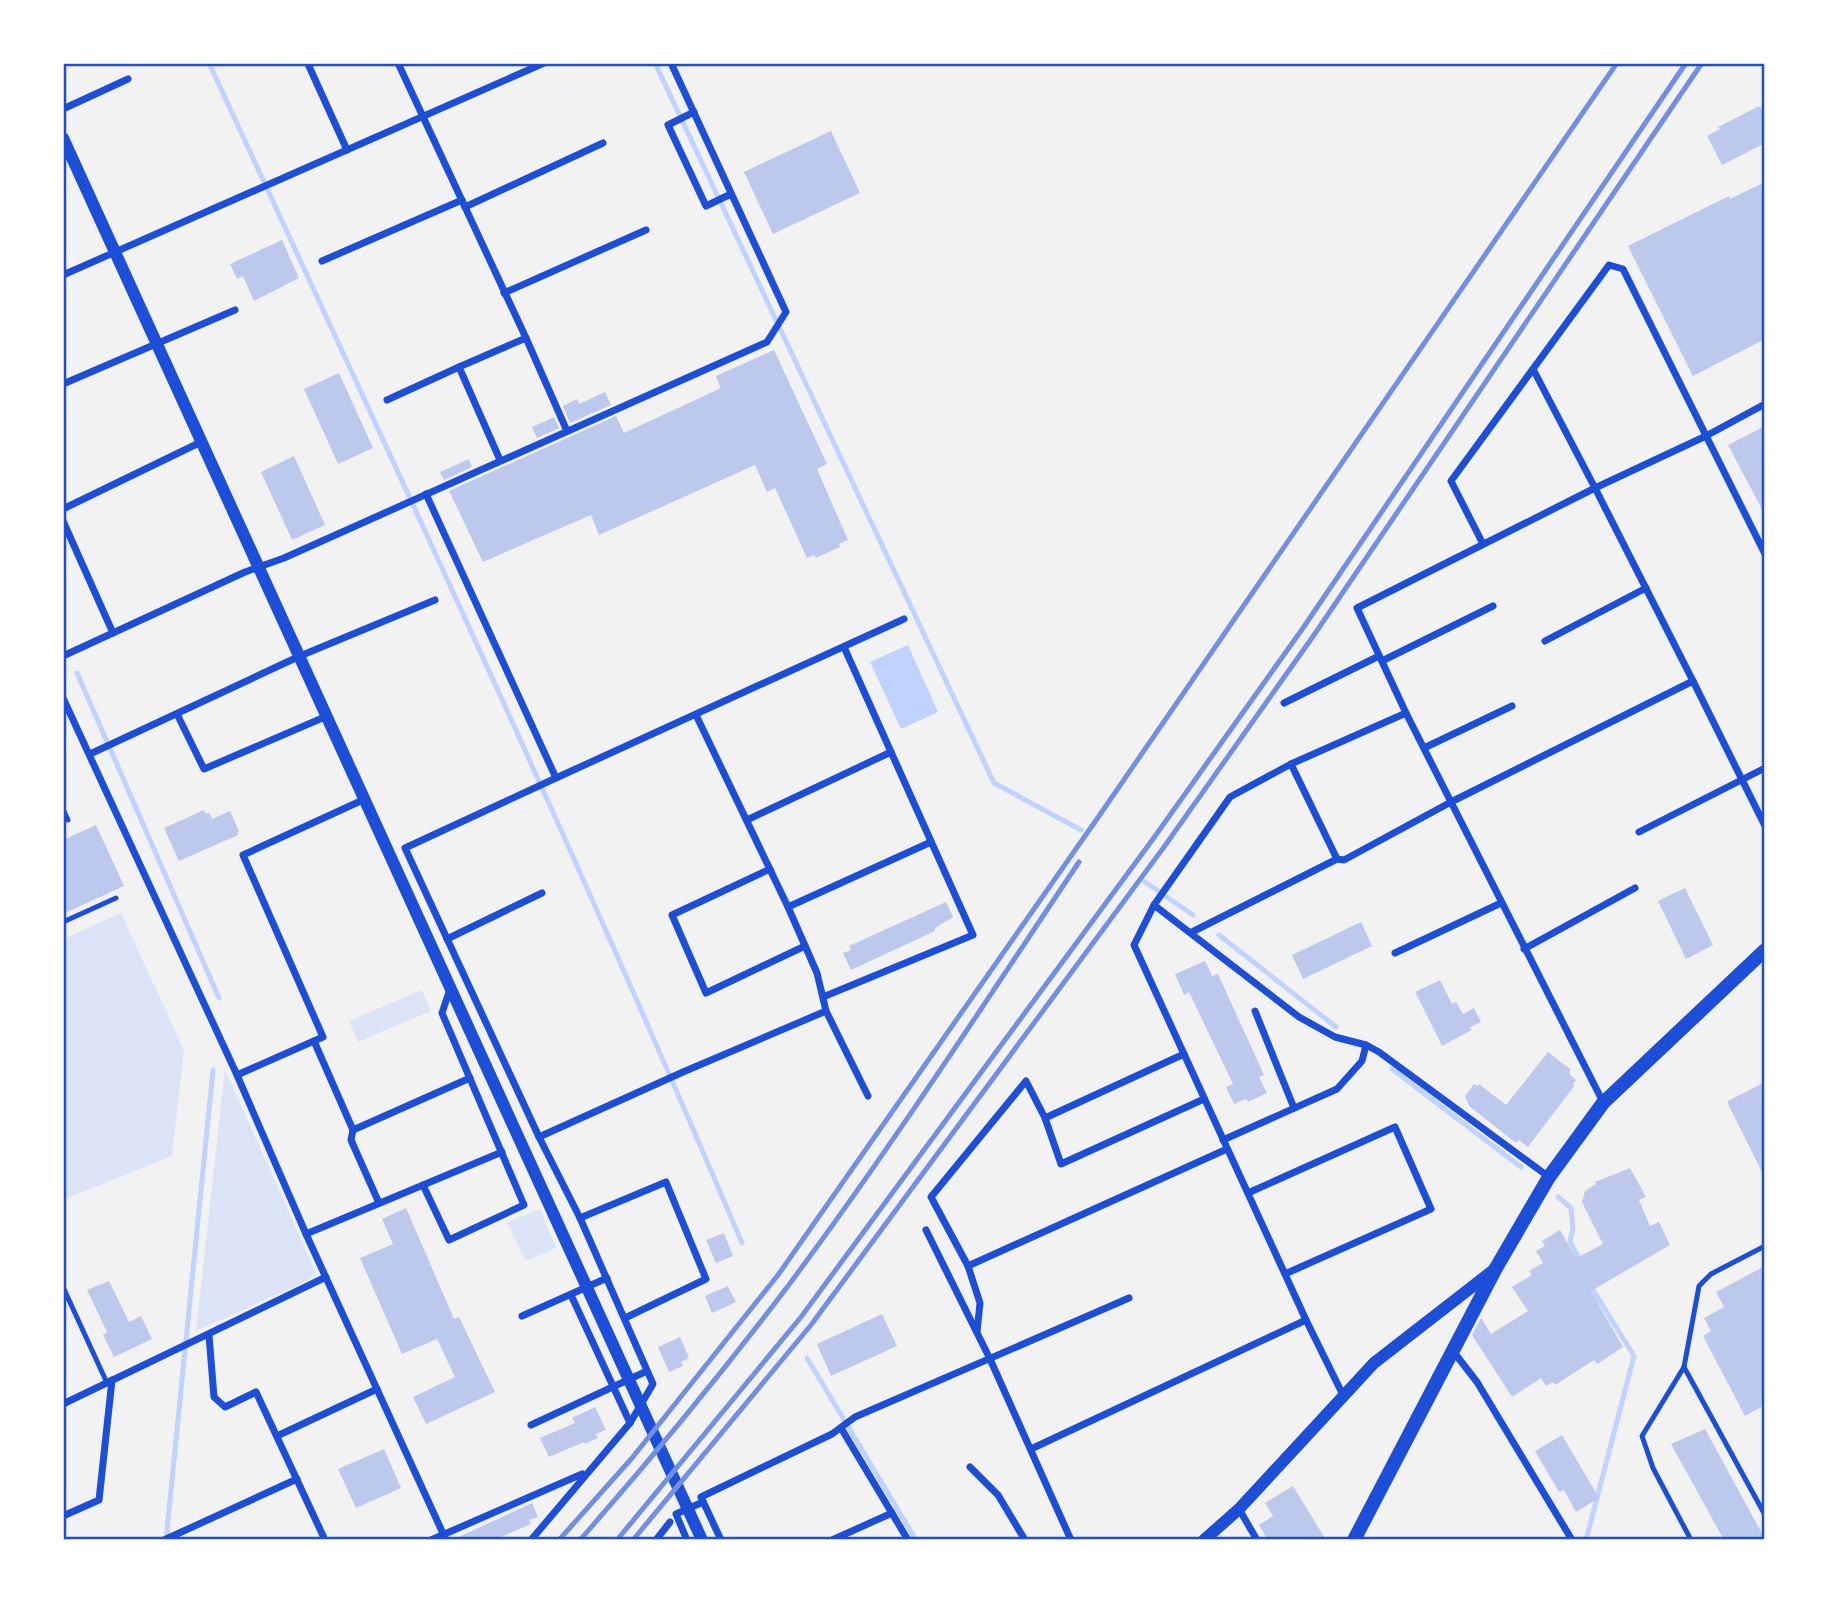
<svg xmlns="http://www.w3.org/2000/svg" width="1828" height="1603" font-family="'Public Sans',sans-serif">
<rect width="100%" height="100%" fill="#f2f2f2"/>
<g fill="#dbe4f7">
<path d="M121 913 184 1050 172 1156 63 1200V939Z"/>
<path d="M422 990 431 1011 358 1042 349 1021Z"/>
<path d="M225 1069 316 1273 309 1280 196 1331Z"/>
<path d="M540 1209 556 1248 526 1261 507 1222Z"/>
</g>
<path fill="#bfd3fe" d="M908 645 938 712 901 729 870 662Z"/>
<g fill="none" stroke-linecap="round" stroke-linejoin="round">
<g stroke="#bfd3fe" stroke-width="5">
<path d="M209 63C390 455 573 846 742 1243"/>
<path d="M655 63 994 783 1081 830"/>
<path d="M77 673 219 998"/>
<path d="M1145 882 1193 915"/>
<path d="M1219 935 1336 1027"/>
<path d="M1392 1069 1521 1167"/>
<path d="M1558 1197 1571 1208 1573 1229 1570 1241 1581 1263"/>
<path d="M807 1358 916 1540"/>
<path d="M166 1540 213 1070"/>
<path d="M1586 1540 1634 1356 1590 1285"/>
</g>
</g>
<g fill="#bdc9ec">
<path d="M1759 106 1760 108 1765 106V143L1722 165 1707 136 1720 129 1718 127Z"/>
<path d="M831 131 860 193 773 234 744 172Z"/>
<path d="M1765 182V339L1693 376 1628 246 1729 196 1730 199Z"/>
<path d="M282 240 299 278 254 301 243 276 237 279 230 264Z"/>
<path d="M774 350 827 464 817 469 848 540 839 544 840 547 816 558 814 555 807 558 775 488 767 492 755 465 599 535 591 515 483 562 449 491 616 416 624 433 719 389 720 387 716 376Z"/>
<path d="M339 373 373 448 338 464 304 389Z"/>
<path d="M605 392 611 405 570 423 563 406 577 399 579 404Z"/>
<path d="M551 411 559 428 537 438 532 427 554 417Z"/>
<path d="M1765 426V515L1728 445Z"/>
<path d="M294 456 325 525 292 540 261 472Z"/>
<path d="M469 459 472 467 444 480 440 472Z"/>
<path d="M204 810 206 814 209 812 212 819 230 811 239 831 237 832 238 835 179 861 164 828Z"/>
<path d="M96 825 124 886 63 914V840Z"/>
<path d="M1685 888 1713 945 1686 959 1658 901Z"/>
<path d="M946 902 953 917 935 928V931L851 970 843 953 851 950 849 946Z"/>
<path d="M1361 922 1372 946 1303 979 1292 955Z"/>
<path d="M1205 961 1212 976 1218 974 1264 1075 1259 1077 1267 1093 1248 1102 1246 1099 1234 1104 1233 1102 1226 1087 1233 1084 1189 992 1184 995 1175 974Z"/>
<path d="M1440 980 1452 1004 1456 1002 1463 1014 1474 1008 1481 1022 1470 1027 1472 1030 1442 1046 1415 992Z"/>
<path d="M1548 1052 1570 1069V1075L1576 1080 1573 1084 1575 1085 1528 1147 1519 1140 1516 1143 1469 1106 1465 1096 1474 1084 1477 1086 1479 1084 1506 1105Z"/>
<path d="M1765 1082V1178L1728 1104V1101Z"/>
<path d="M1630 1168 1646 1197 1639 1200 1650 1226 1659 1222 1670 1245 1591 1291 1623 1347 1597 1364 1594 1360 1555 1385 1553 1382 1546 1386 1541 1378 1512 1397 1472 1335 1481 1318 1491 1334 1528 1311 1512 1287 1532 1275 1529 1271 1543 1263 1536 1251 1545 1246 1542 1241 1560 1230 1576 1258 1603 1244 1582 1202 1585 1191 1596 1184 1595 1182Z"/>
<path d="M406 1208 454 1319 459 1317 495 1392 426 1424 413 1397 455 1377 437 1339 402 1354 360 1258 393 1244 382 1219Z"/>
<path d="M724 1233 733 1256 716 1263 706 1240Z"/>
<path d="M1765 1266V1405L1745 1416 1703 1336 1711 1331 1704 1318 1724 1307 1716 1292Z"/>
<path d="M109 1281 129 1322 141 1316 152 1339 114 1357 103 1335 107 1332 87 1290Z"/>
<path d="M728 1286 736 1302 712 1313 705 1296Z"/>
<path d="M882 1314 897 1346 831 1376 817 1344Z"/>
<path d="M680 1337 689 1358 681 1362 683 1366 669 1372 658 1347Z"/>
<path d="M595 1407 606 1430 596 1434 598 1438 585 1444 584 1442 549 1457 540 1438 575 1423 572 1418Z"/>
<path d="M1705 1429 1765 1539V1540H1724L1671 1444Z"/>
<path d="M1562 1435 1599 1498 1576 1512 1564 1490 1559 1492 1535 1451Z"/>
<path d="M384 1449 401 1488 356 1508 338 1469Z"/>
<path d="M1293 1486 1326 1540H1268L1259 1525 1273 1516 1265 1503Z"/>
<path d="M532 1503 538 1517 529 1520 531 1524 494 1540H452Z"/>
</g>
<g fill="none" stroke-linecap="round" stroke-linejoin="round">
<g stroke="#1d4ed8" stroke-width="5">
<path d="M63 809 68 820"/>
<path d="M63 922 116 898"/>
<path d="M63 1287 107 1383"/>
<path d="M1684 1367 1765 1515"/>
<path d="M1691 1540 1653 1468 1642 1436 1684 1367 1699 1286 1711 1274 1765 1246"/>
</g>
<g stroke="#1d4ed8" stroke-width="7">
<path d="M398 63 526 338 459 367 500 460"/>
<path d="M308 64 347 150"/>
<path d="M63 109 128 79"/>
<path d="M694 112 668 125 706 206 731 194"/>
<path d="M465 207 603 143"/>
<path d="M322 261 462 200"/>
<path d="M63 275 544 63"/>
<path d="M504 293 646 230"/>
<path d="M526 338 567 431"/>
<path d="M63 384 235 310"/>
<path d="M387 400 459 367"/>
<path d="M426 494 556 778 405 848 539 1137 580 1218 653 1384 630 1423 531 1540"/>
<path d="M63 509 201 442"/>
<path d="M63 521 113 633"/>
<path d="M1483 544 1451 481 1609 265 1623 269 1765 554"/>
<path d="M1545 641 1646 588"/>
<path d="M63 656 245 572 284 558 767 342 786 312 671 63"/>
<path d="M1382 661 1493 606"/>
<path d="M1693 681 1765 826"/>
<path d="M63 698 237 1075 306 1234 446 1540"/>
<path d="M1284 703 1379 656"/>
<path d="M1406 713 1357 608 1595 488 1533 369"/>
<path d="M177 714 204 769 327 716"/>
<path d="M696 715 788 907 817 973 826 1011 868 1096"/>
<path d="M1424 748 1512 706"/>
<path d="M90 754 300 656 435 600"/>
<path d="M1291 764 1337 859"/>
<path d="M556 778 904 619"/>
<path d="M747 820 891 752"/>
<path d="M1639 832 1765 768"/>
<path d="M770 869 672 915 706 993 805 946"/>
<path d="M1154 905 1134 945 1306 1320 1343 1395"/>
<path d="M788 907 931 842"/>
<path d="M1192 932 1337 859 1344 860 1451 802 1603 1102"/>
<path d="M447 939 542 893"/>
<path d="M1524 949 1635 888"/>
<path d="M1395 953 1501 903"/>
<path d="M823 997 973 935 844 647"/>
<path d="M1255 1011 1294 1108"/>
<path d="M314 1041 353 1130 351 1140 379 1203"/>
<path d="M237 1075 323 1037 243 855 365 799"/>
<path d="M1045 1118 1184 1054"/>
<path d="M353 1130 470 1078"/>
<path d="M539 1137 683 1072 826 1011"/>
<path d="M1223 1140 1337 1089 1362 1061 1366 1045"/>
<path d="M1549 1177 1379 1052 1366 1045 1335 1037 1299 1017 1154 905 1230 797 1291 764 1406 713 1451 802 1693 681 1595 488 1706 436 1765 404"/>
<path d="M423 1185 449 1240 524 1205 442 1013 450 989"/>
<path d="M1248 1193 1395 1127 1431 1209 1285 1274"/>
<path d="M580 1218 666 1182 706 1279 625 1318"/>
<path d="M926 1230 990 1359 1071 1540"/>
<path d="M306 1234 502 1152"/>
<path d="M968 1266 1227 1149"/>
<path d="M571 1295 630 1423"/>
<path d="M522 1316 607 1278"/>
<path d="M977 1332 980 1303 968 1266 931 1197 1026 1081 1045 1118 1061 1164 1204 1099"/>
<path d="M209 1335 214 1397 225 1407 256 1392 325 1540"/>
<path d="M1453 1351 1477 1382 1572 1540"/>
<path d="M63 1404 326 1277"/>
<path d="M531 1425 647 1371"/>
<path d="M841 1428 908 1540"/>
<path d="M277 1436 377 1389"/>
<path d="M1031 1449 1306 1320"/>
<path d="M970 1467 998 1495 1025 1540"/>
<path d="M1239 1509 1257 1540"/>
<path d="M63 1516 99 1500 112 1380"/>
<path d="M164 1540 297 1479"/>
<path d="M431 1540 582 1474"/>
<path d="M656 1540 670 1522"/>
<path d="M687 1540 676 1514 703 1502"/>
<path d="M721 1540 701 1497 832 1434 855 1417 1129 1298"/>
<path d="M832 1540 892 1513"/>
</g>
<g stroke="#1d4ed8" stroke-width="12">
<path d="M63 138 702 1540"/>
<path d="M1204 1540 1239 1509 1374 1363 1495 1269"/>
</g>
<path stroke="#1d4ed8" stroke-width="14" d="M1354 1540 1496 1268 1549 1177 1603 1103 1765 950"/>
<g stroke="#7290e2" stroke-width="5">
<path d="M559 1540 632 1458 778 1275 1099 816 1617 63"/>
<path d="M580 1540C652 1458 722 1373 788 1286 891 1148 984 1004 1079 862"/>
<path d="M617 1540 801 1317 1153 839 1303 628 1686 63"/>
<path d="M633 1540 811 1325 1164 847 1314 635 1702 63"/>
</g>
</g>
<rect width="1828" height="1603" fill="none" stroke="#ffffff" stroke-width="130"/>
<rect x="65" y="65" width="1698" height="1473" fill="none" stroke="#1d4ed8" stroke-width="2.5"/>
</svg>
